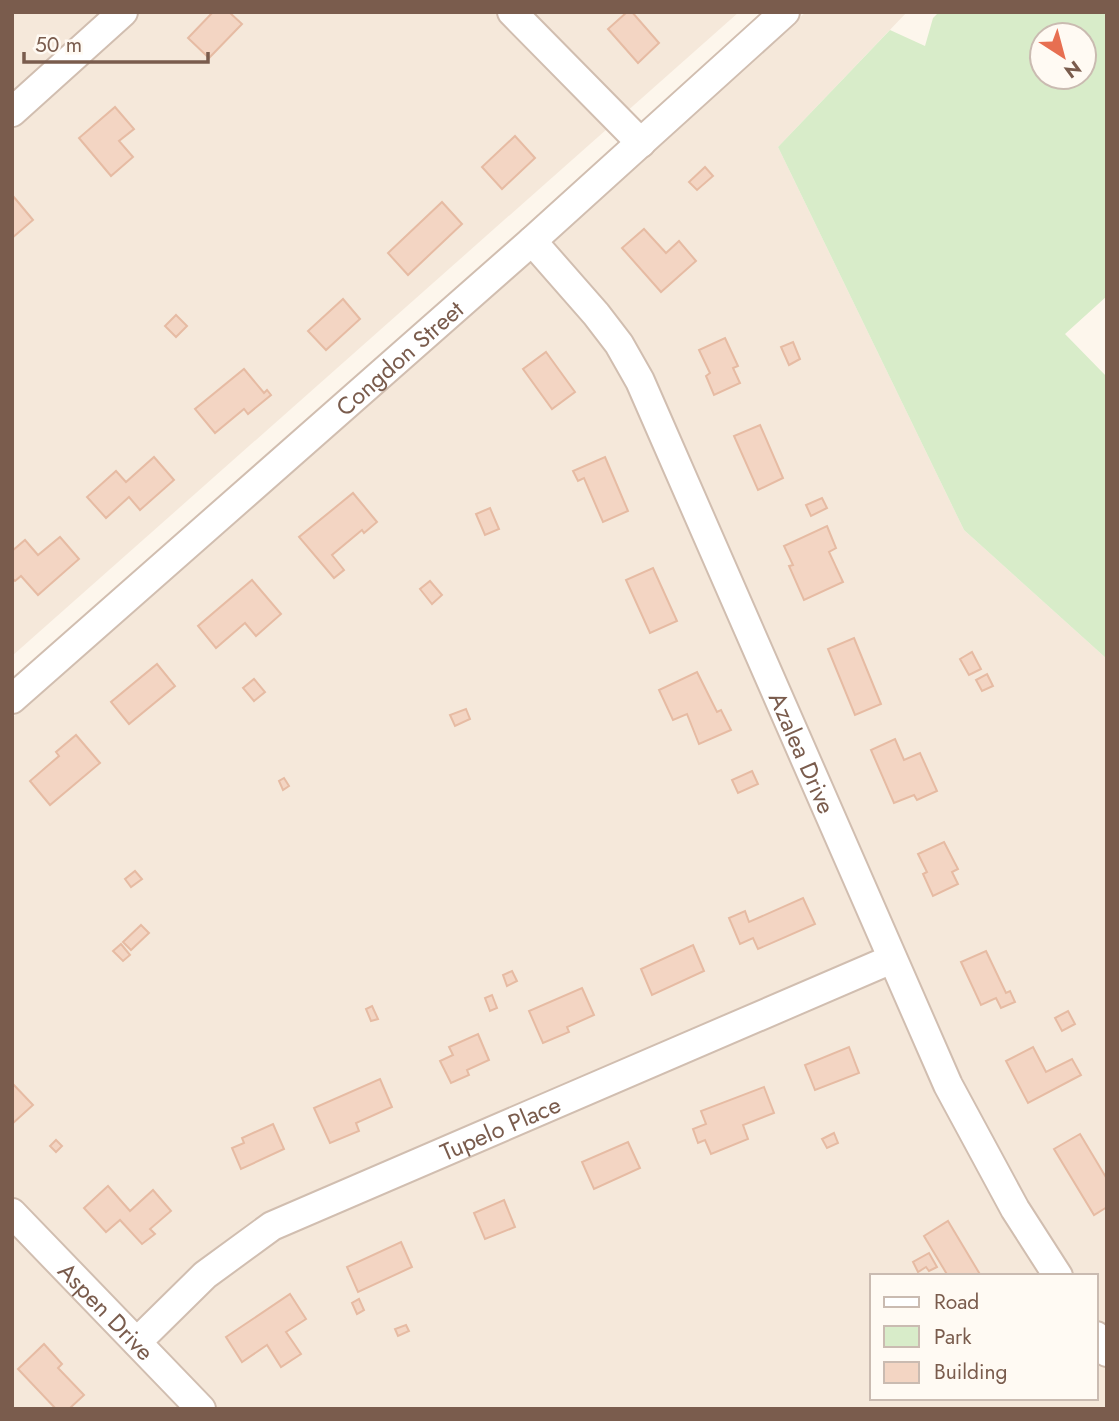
<svg xmlns="http://www.w3.org/2000/svg" width="1119" height="1421" font-family="Jost,sans-serif">
<rect width="100%" height="100%" fill="#fdf6ec"/>
<g fill="#f5e8da" fill-rule="evenodd">
<path d="M12 12H739L12 656Z"/>
<path d="M806 12H907L778 147 964 530 1107 659V1409H12V718ZM872 1276H1096V1398H872Z"/>
</g>
<path fill="#d8ecc9" fill-rule="evenodd" d="M939 12H1107V296L1065 334 1107 377V659L964 530 778 147 890 30 925 46 933 18ZM1042 35H1084V77H1042Z"/>
<g fill="#f3d5c3" stroke="#e6bba3" stroke-width="2">
<path d="M213 12H229L242 24 209 58 188 38Z"/>
<path d="M627 12H632L659 43 638 63 608 29Z"/>
<path d="M115 107 134 129 119 141 133 157 111 176 79 138Z"/>
<path d="M515 136 535 158 502 189 482 167Z"/>
<path d="M705 167 713 176 697 190 689 182Z"/>
<path d="M13 196 33 220 12 238V197Z"/>
<path d="M442 202 462 224 408 275 388 253Z"/>
<path d="M644 229 666 253 679 241 696 261 661 292 622 248Z"/>
<path d="M343 299 360 319 326 350 308 331Z"/>
<path d="M176 315 187 326 176 337 165 326Z"/>
<path d="M725 338 738 366 733 368 740 383 714 395 706 376 710 373 699 350Z"/>
<path d="M793 342 800 359 789 365 781 347Z"/>
<path d="M546 352 575 392 552 409 523 369Z"/>
<path d="M244 369 264 393 267 390 271 395 248 414 244 409 215 433 195 409Z"/>
<path d="M760 425 783 478 758 490 734 436Z"/>
<path d="M154 457 174 480 140 510 129 497 106 518 87 497 116 471 126 482Z"/>
<path d="M605 457 628 511 603 522 584 478 578 481 573 471Z"/>
<path d="M353 493 377 522 364 533 362 530 332 555 344 570 334 578 299 537Z"/>
<path d="M822 498 827 508 811 516 806 505Z"/>
<path d="M490 508 499 529 485 535 476 514Z"/>
<path d="M827 526 836 548 829 552 843 582 804 600 789 566 793 565 784 546Z"/>
<path d="M60 537 79 559 38 595 21 576 15 581 12 578V551L25 540 38 555Z"/>
<path d="M653 568 677 621 650 633 626 580Z"/>
<path d="M252 580 281 614 256 636 245 623 216 648 198 626Z"/>
<path d="M430 581 442 595 432 604 420 589Z"/>
<path d="M854 638 881 704 855 715 828 649Z"/>
<path d="M972 652 981 669 969 675 960 659Z"/>
<path d="M157 664 175 686 129 724 111 702Z"/>
<path d="M697 672 717 712 721 710 731 730 699 744 687 714 673 720 659 690Z"/>
<path d="M987 674 993 686 982 691 976 680Z"/>
<path d="M254 679 265 692 254 701 243 688Z"/>
<path d="M466 709 470 719 455 726 450 715Z"/>
<path d="M76 735 100 763 50 805 30 781 59 756 56 752Z"/>
<path d="M895 739 904 760 920 753 937 791 917 800 914 795 894 803 871 750Z"/>
<path d="M752 771 758 784 738 793 732 780Z"/>
<path d="M284 778 289 786 283 790 279 781Z"/>
<path d="M944 842 958 869 952 872 958 884 933 896 923 874 927 872 918 854Z"/>
<path d="M135 871 142 879 131 887 125 879Z"/>
<path d="M803 898 815 924 758 949 753 938 740 944 729 918 745 911 749 922Z"/>
<path d="M141 925 149 933 131 950 123 942Z"/>
<path d="M121 944 130 955 123 961 113 951Z"/>
<path d="M693 945 704 971 652 995 641 969Z"/>
<path d="M986 951 1006 993 1010 991 1015 1002 1001 1008 996 998 981 1005 961 962Z"/>
<path d="M512 971 517 981 507 986 503 975Z"/>
<path d="M582 988 594 1015 567 1027 569 1032 543 1043 529 1011Z"/>
<path d="M492 995 497 1008 490 1011 485 998Z"/>
<path d="M372 1006 378 1019 371 1021 366 1009Z"/>
<path d="M1068 1011 1075 1024 1062 1031 1055 1018Z"/>
<path d="M478 1034 489 1060 467 1070 469 1075 451 1083 440 1061 453 1055 449 1047Z"/>
<path d="M849 1047 859 1073 815 1090 805 1065Z"/>
<path d="M1033 1047 1046 1072 1072 1059 1081 1075 1028 1103 1006 1061Z"/>
<path d="M380 1079 392 1107 356 1123 359 1131 330 1143 314 1108Z"/>
<path d="M12 1083 33 1105 12 1124Z"/>
<path d="M764 1087 774 1113 743 1125 748 1139 711 1154 705 1140 698 1143 693 1129 706 1124 701 1111Z"/>
<path d="M273 1124 284 1149 241 1169 232 1148 244 1143 242 1138Z"/>
<path d="M834 1133 838 1143 827 1148 822 1139Z"/>
<path d="M1080 1134 1107 1179V1207L1094 1215 1054 1149Z"/>
<path d="M56 1140 62 1146 56 1152 50 1146Z"/>
<path d="M628 1142 640 1168 594 1189 582 1162Z"/>
<path d="M108 1186 130 1211 153 1190 171 1211 150 1229 155 1234 142 1244 120 1220 106 1232 84 1208Z"/>
<path d="M504 1200 515 1227 485 1239 474 1213Z"/>
<path d="M948 1221 981 1276H948L924 1236Z"/>
<path d="M401 1242 412 1267 358 1292 347 1267Z"/>
<path d="M929 1253 937 1267 929 1271 926 1267 918 1272 913 1262Z"/>
<path d="M290 1294 306 1319 286 1332 301 1354 281 1367 267 1345 242 1362 226 1337Z"/>
<path d="M359 1299 364 1310 357 1314 352 1303Z"/>
<path d="M406 1325 409 1331 398 1336 395 1329Z"/>
<path d="M44 1344 62 1364 58 1368 84 1395 69 1409H56L18 1369Z"/>
</g>
<g fill="none" stroke-linecap="round" stroke-linejoin="round">
<g stroke="#d1beb0" stroke-width="32">
<g id="minor">
<path d="M512 12 641 143"/>
<path d="M12 112 123 12"/>
<path id="s1" d="M532 241 596 314 619 344 640 381 948 1085 1015 1209 1058 1276"/>
<path id="s2" d="M12 699 532 241 785 12"/>
<path id="s3" d="M12 1213 201 1409"/>
<path d="M1096 1336 1107 1352"/>
<path id="s4" d="M137 1342 205 1275 272 1226 892 959"/>
</g>
</g>
<use href="#minor" stroke="#fff" stroke-width="28"/>
</g>
<g text-anchor="middle" dominant-baseline="central" stroke-width="5" stroke-linejoin="round" paint-order="stroke">
<g font-size="24" fill="#7a5c4d" stroke="#fffaf3">
<text stroke="none"><textPath href="#s2" startOffset="516">Congdon Street</textPath></text>
<text stroke="none"><textPath href="#s1" startOffset="583">Azalea Drive</textPath></text>
<text stroke="none"><textPath href="#s4" startOffset="427">Tupelo Place</textPath></text>
<text stroke="none"><textPath href="#s3" startOffset="136">Aspen Drive</textPath></text>
</g>
</g>
<rect width="1119" height="1421" fill="none" stroke="#7a5c4d" stroke-width="28"/>
<rect x="870" y="1274" width="228" height="126" fill="#fffaf3" stroke="#cabbb1" stroke-width="2"/>
<rect x="884" y="1297" width="35" height="10" fill="#ffffff" stroke="#cabbb1" stroke-width="2"/>
<text x="934" y="1309" font-size="21" fill="#7a5c4d">Road</text>
<rect x="884" y="1326" width="35" height="21" fill="#d8ecc9" stroke="#cabbb1" stroke-width="2"/>
<text x="934" y="1344" font-size="21" fill="#7a5c4d">Park</text>
<rect x="884" y="1362" width="35" height="21" fill="#f3d5c3" stroke="#cabbb1" stroke-width="2"/>
<text x="934" y="1379" font-size="21" fill="#7a5c4d">Building</text>
<g transform="translate(1063 56) rotate(144)"><circle r="33" fill="#fffaf3" stroke="#cabbb1" stroke-width="2"/>
<path d="M0-5L12 26L0 18L-12 26Z" fill="#e76f51"/>
<text y="-10" font-size="19" font-weight="bold" text-anchor="middle" fill="#7a5c4d">N</text>
</g>
<path d="M24 52v10h184v-10" fill="none" stroke="#7a5c4d" stroke-width="3.5"/>
<text x="35" y="52" font-size="21" fill="#7a5c4d" stroke="#fffaf3" stroke-width="5" paint-order="stroke">50 m</text>
</svg>
